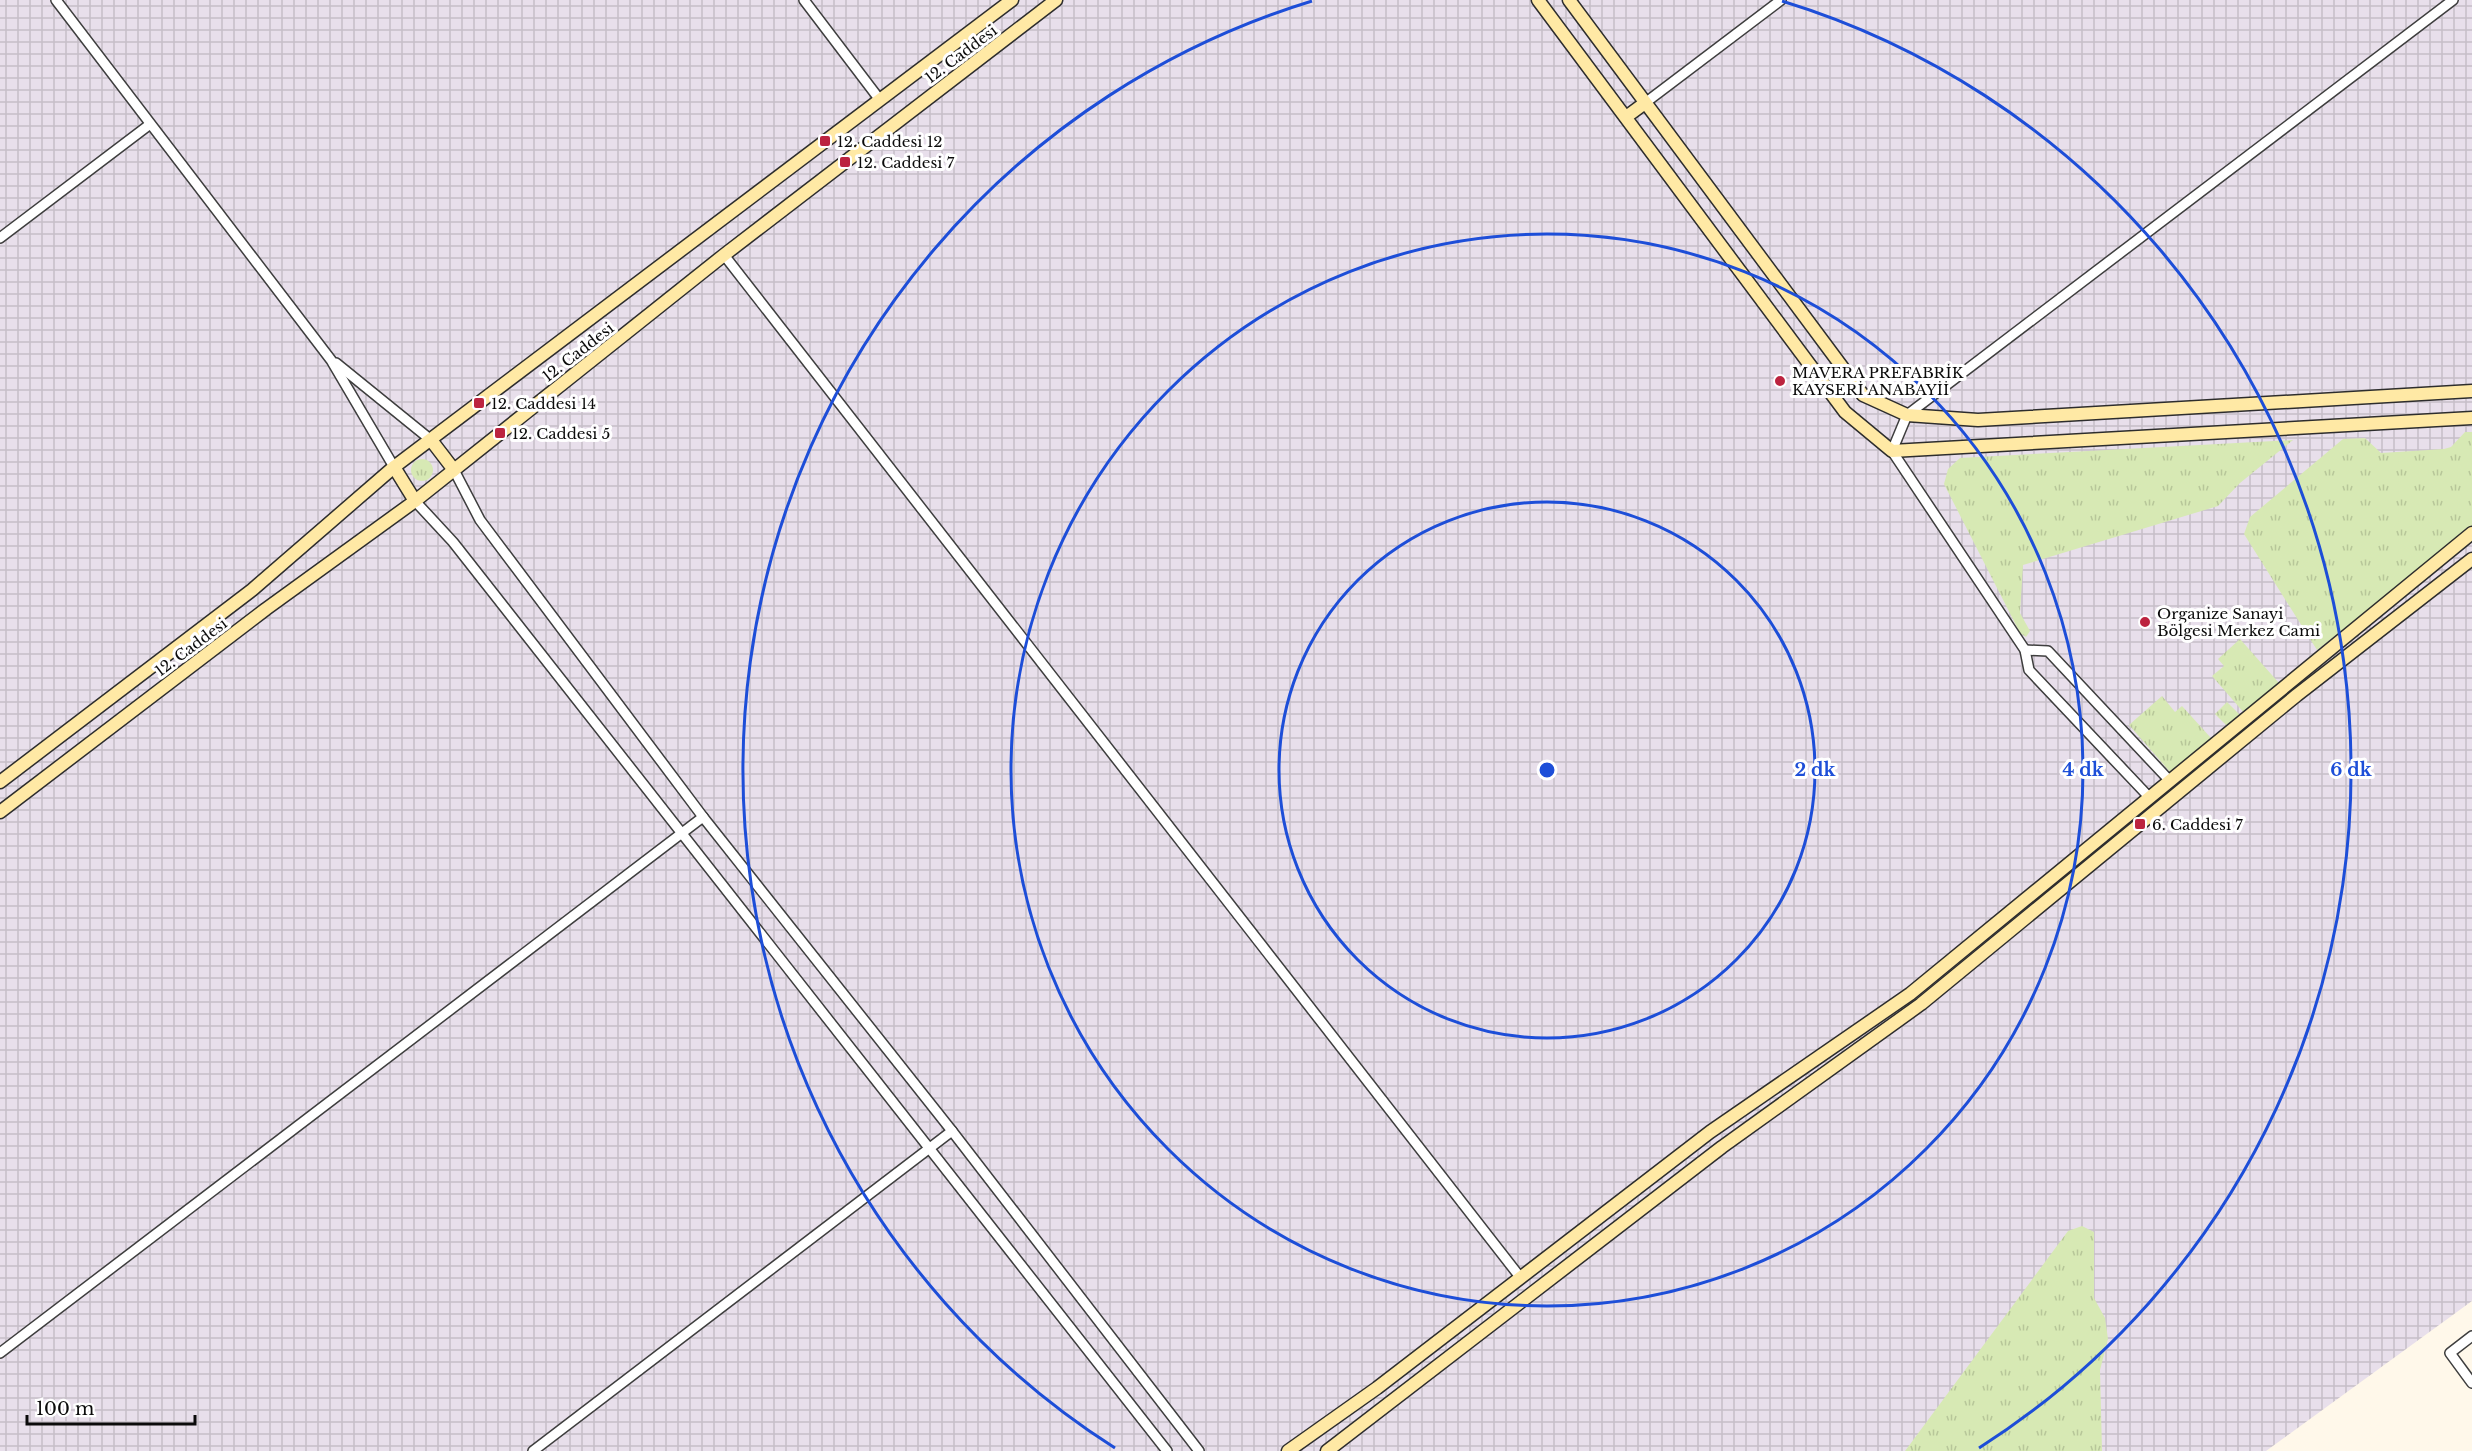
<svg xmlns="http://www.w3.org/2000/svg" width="2472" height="1451" font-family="'Libre Baskerville',serif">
<defs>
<pattern id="industrial-grid" width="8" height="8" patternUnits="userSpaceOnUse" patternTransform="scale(1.5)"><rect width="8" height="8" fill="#e8dfeb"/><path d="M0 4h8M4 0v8" fill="none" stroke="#c6bec8"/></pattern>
<pattern id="grass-tufts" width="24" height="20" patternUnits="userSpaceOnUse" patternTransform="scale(1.5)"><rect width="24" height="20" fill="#d7e9b4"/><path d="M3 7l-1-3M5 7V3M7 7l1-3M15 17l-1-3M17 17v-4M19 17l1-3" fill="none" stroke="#b7c699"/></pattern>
</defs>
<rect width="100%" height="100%" fill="#fff8ea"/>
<path fill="url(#industrial-grid)" d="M0 0H2472V1301L2266 1451H0Z"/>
<g fill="url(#grass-tufts)">
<path d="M2465 432H2472V526L2377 604 2317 650 2244 534 2250 517 2343 439 2365 438 2381 453 2444 449 2451 447Z"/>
<path d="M2293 440 2240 483 2218 506 2023 565 2020 613 2030 631 2026 637 2020 633 1944 484 1948 469 1960 458Z"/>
<circle cx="422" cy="470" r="11"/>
<path d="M2240 639 2279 683 2245 714 2212 676 2224 666 2218 659Z"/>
<path d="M2162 696 2175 712 2182 706 2211 738 2171 773 2129 725Z"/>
<path d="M2227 702 2240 715 2228 727 2215 714Z"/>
<path d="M2082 1226 2094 1232V1298L2105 1318 2108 1339 2100 1370 2102 1451H1905L2068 1231Z"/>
</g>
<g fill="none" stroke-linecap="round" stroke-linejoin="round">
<g stroke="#3e3e3e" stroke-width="12">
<g id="street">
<path d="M56 0 331 360 394 467"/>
<path d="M804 0 880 100"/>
<path d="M1645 103 1781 0"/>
<path d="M0 238 149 125"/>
<path d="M724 255 1520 1277"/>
<path d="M336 363 431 440"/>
<path d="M454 470 480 520 703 817 952 1131 1199 1451"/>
<path d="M415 501 453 542 1167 1451"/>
<path d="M2025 650 2048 651 2170 781"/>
<path d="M2150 798 2029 670 2025 650 1892 451 1907 415 2453 0"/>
<path d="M2472 1336 2450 1353 2472 1383"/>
<path d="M0 1353 703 817"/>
<path d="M533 1451 952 1131"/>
</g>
</g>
<g stroke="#2d2d2d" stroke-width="15">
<g id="secondary">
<path d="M1538 0 1845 412 1892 451 2472 418"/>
<path d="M1569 0 1863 395 1907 415 1978 420 2472 391"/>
<path d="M1626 117 1645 103"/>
<path d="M431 440 454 470"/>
<path d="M394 467 415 501"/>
<path d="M0 782 252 590 394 467 1012 0"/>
<path d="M0 812 266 609 415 501 724 255 1056 0"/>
<path d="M1288 1451 1377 1388 1710 1132 1910 994 2472 533"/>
<path d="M1327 1451 1722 1147 1921 1004 2297 695 2472 559"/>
</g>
</g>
<use href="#street" stroke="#fff" stroke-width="9"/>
<use href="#secondary" stroke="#ffe9a5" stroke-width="12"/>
</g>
<g fill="none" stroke="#1d4ed8" stroke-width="3">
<circle cx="1547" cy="770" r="268"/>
<circle cx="1547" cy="770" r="536"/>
<path d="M1115 1448A804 804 0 0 1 1312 1M1782 1A804 804 0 0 1 1979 1448"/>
</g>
<g fill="#bc233f" stroke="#fff" stroke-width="2">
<rect x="819" y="135" width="12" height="12" rx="3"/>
<rect x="839" y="156" width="12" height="12" rx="3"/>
<circle cx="1780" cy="381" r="6"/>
<rect x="473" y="397" width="12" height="12" rx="3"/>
<rect x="494" y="427" width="12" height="12" rx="3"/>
<circle cx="2145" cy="622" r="6"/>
<rect x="2134" y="818" width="12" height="12" rx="3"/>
</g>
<g text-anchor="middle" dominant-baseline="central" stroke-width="6" stroke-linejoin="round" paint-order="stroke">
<g font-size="15" fill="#0b0b0b" stroke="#fff">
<text transform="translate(961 54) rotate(-37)">12. Caddesi</text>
<text transform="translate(578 352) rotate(-38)">12. Caddesi</text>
<text transform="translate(191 647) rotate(-37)">12. Caddesi</text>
</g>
<g font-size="15" fill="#0b0b0b" stroke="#fff" text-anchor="start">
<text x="837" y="141">12. Caddesi 12</text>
<text x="857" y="162">12. Caddesi 7</text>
<text x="1792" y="372">MAVERA PREFABRİK<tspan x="1792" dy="17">KAYSERİ ANABAYİİ</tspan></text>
<text x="491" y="403">12. Caddesi 14</text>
<text x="512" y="433">12. Caddesi 5</text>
<text x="2157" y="613">Organize Sanayi<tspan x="2157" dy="17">Bölgesi Merkez Cami</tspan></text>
<text x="2152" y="824">6. Caddesi 7</text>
</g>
</g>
<circle cx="1547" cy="770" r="9" fill="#1d4ed8" stroke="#fff" stroke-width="3"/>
<g font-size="18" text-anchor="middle" font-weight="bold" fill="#1d4ed8" stroke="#fff" stroke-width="6" stroke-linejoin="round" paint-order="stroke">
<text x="1815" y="776">2 dk</text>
<text x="2083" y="776">4 dk</text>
<text x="2351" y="776">6 dk</text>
</g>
<path d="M27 1415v9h168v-9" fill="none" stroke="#0b0b0b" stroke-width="3"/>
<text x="36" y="1415" font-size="18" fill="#0b0b0b" stroke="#ffffff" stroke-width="4.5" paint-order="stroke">100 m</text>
</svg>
